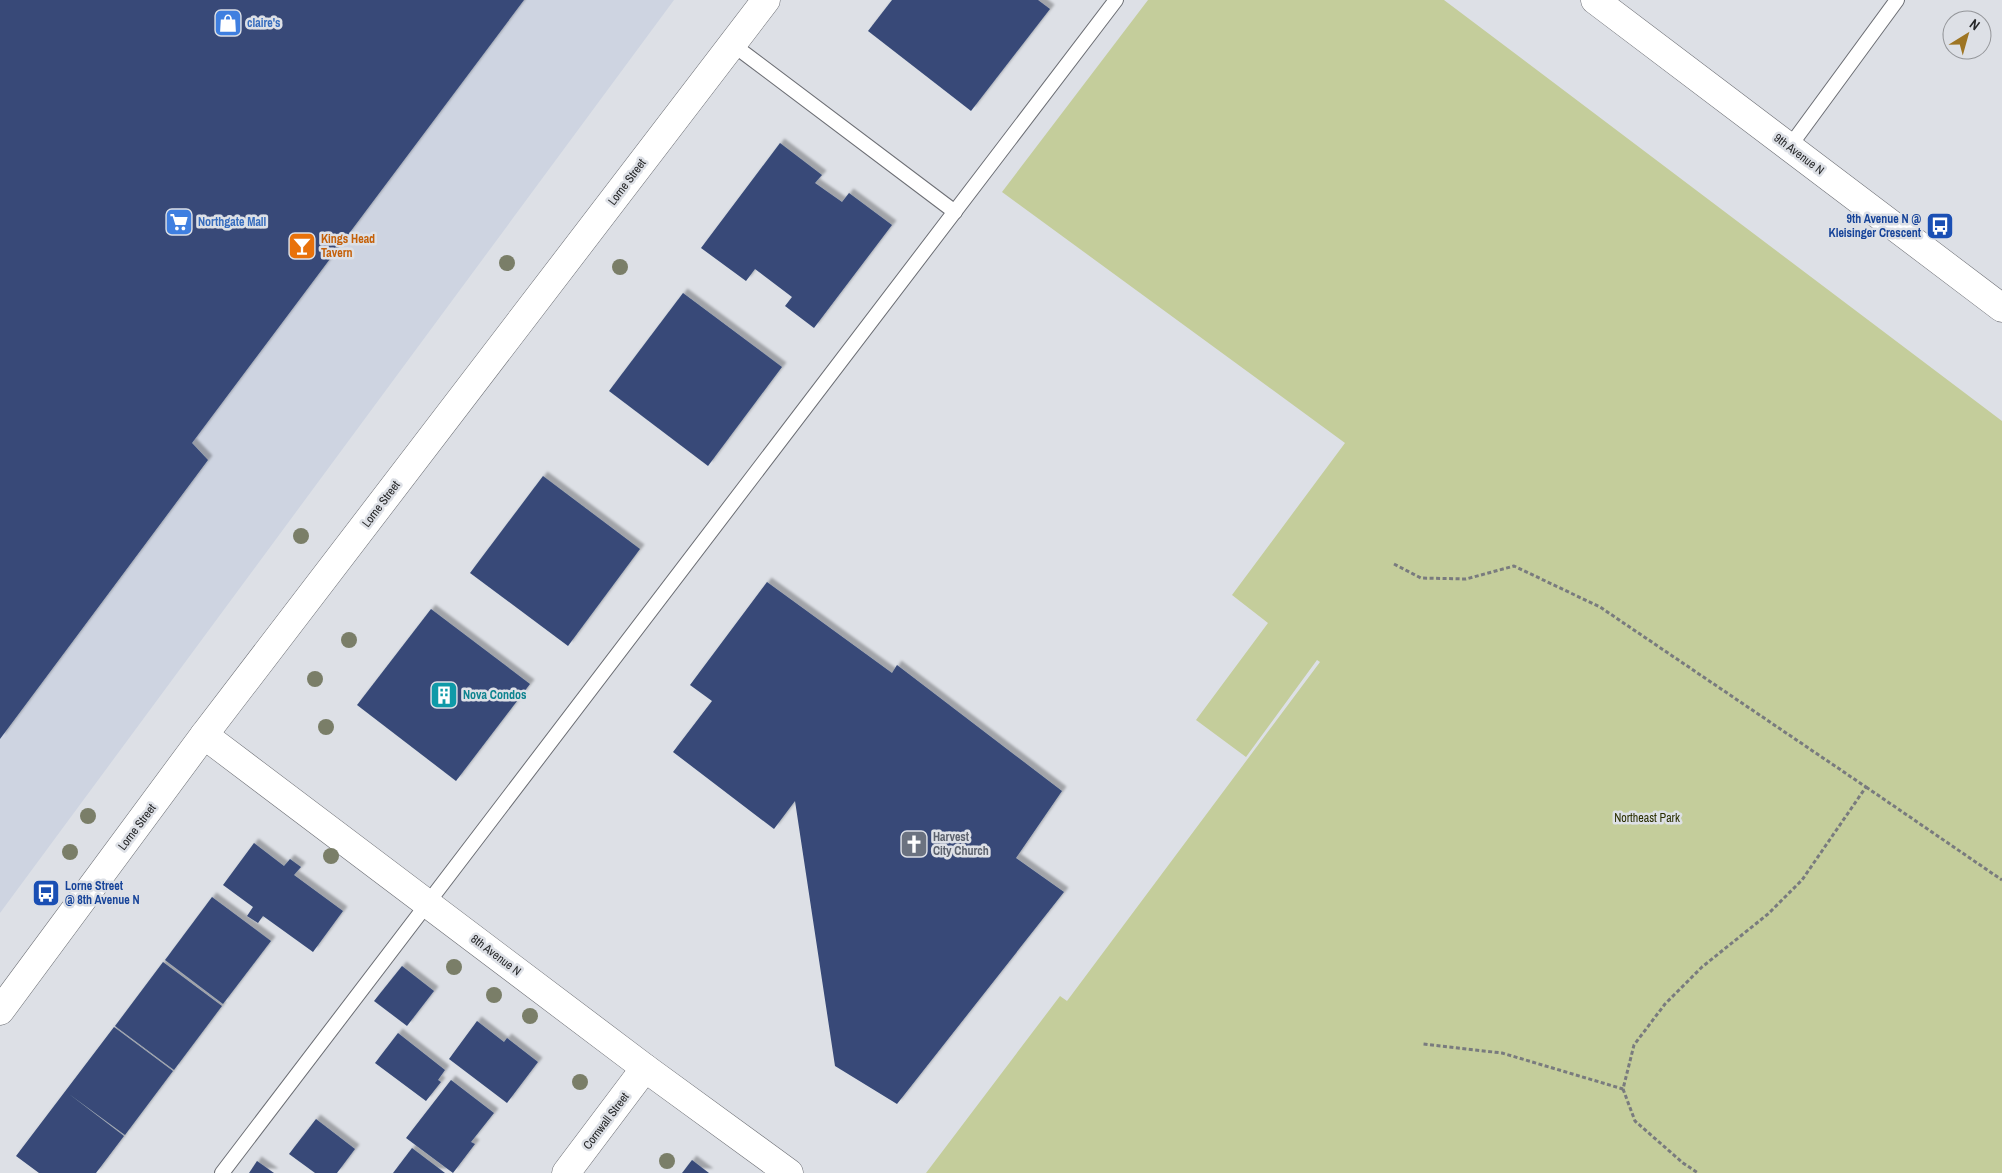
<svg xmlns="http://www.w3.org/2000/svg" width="2002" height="1173" font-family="'Archivo Narrow',sans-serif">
<defs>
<filter id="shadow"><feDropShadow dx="4.5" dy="-4.5" stdDeviation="1" flood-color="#0004"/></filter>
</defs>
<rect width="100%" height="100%" fill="#dde0e6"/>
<path fill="#ced4e1" d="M0 0H674L0 913Z"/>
<path fill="#c4cd9b" d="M1148 0H1444L2002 421V1173H926L1060 996 1067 1001 1320 662 1317 660 1246 757 1196 720 1268 623 1232 595 1345 443 1002 192Z"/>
<g fill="#374a78" filter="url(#shadow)">
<path d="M0 0H524L192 443 208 460 0 739Z"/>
<path d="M892 0H1038L1050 9 971 111 868 31Z"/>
<path d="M780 143 822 175 815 183 842 202 849 193 892 225 814 328 785 306 792 297 755 269 746 281 701 248Z"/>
<path d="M683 293 782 367 708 466 609 391Z"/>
<path d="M543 476 640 549 568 646 470 573Z"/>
<path d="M767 582 892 673 897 665 1062 791 1016 858 1064 892 897 1104 835 1066 795 801 774 829 673 752 712 701 690 685Z"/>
<path d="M431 609 530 684 456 781 357 705Z"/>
<path d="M254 843 284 866 290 859 301 867 294 875 343 911 313 952 263 916 258 923 247 916 253 907 223 885Z"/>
<path d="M212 897 271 941 223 1004 165 960Z"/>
<path d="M163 962 222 1006 174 1070 115 1026Z"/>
<path d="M402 966 434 991 407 1026 374 1001Z"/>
<path d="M477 1021 504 1042 507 1038 538 1062 507 1103 449 1059Z"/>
<path d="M114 1027 173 1071 125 1135 69 1094 124 1136 96 1173H39L16 1156Z"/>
<path d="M398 1033 445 1070 438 1080 441 1082 426 1101 375 1063Z"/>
<path d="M451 1080 494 1113 471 1142 475 1144 453 1173 406 1138Z"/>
<path d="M316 1119 355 1149 337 1173H315L289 1154Z"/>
<path d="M412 1148 445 1173H393Z"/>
<path d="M692 1160 709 1173H682Z"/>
<path d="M257 1161 274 1173H249Z"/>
</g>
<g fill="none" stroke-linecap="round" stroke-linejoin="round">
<g stroke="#6c6e74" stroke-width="16">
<g id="lane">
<path d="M732 44 955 212"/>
<path d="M1790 146 1897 0"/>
<path d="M222 1173 1116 0"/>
</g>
</g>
<g stroke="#6c6e74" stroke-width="29">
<g id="street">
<path d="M204 735 645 1068 789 1173"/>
<path d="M0 1011 204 735 766 0"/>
<path d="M566 1173 645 1068"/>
</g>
</g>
<g stroke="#6c6e74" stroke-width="29">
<path id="secondary" d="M1595 0 2002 308"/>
</g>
<g stroke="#797b7e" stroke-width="3" stroke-dasharray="4 2.5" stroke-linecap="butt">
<path d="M1394 564 1421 578 1466 579 1514 566 1600 607 1866 787 1802 880 1768 914 1702 967 1665 1004 1634 1045 1623 1089 1502 1053 1423 1044"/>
<path d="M1866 787 2002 880"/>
<path d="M1623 1089 1635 1121 1683 1163 1698 1173"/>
</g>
<use href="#lane" stroke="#fff" stroke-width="14"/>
<use href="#street" stroke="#fff" stroke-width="28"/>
<use href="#secondary" stroke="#fff" stroke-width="28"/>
</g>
<g fill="#7a7e68">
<circle cx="507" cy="263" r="8"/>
<circle cx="620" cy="267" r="8"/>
<circle cx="301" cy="536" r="8"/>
<circle cx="349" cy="640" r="8"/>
<circle cx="315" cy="679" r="8"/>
<circle cx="326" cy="727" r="8"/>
<circle cx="88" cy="816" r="8"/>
<circle cx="70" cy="852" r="8"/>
<circle cx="331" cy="856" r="8"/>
<circle cx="454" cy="967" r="8"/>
<circle cx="494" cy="995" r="8"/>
<circle cx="530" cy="1016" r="8"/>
<circle cx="580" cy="1082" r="8"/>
<circle cx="667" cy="1161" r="8"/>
</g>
<defs>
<g id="shop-square" transform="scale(1.4375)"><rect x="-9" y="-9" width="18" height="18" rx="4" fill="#3f7fe0" stroke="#dde0e6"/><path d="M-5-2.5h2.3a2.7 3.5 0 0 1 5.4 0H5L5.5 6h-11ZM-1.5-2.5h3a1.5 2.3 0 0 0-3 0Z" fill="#fff"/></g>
<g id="supermarket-square" transform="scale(1.4375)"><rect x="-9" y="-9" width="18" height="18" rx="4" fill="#3f7fe0" stroke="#dde0e6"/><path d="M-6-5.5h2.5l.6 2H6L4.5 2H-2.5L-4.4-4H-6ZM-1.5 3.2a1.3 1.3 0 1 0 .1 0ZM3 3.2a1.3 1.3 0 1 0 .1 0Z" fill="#fff"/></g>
<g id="bus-square" transform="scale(1.4375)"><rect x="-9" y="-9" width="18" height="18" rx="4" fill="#1a4fb4" stroke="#dde0e6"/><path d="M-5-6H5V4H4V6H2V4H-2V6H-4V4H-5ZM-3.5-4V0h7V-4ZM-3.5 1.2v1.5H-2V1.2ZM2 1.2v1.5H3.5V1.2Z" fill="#fff"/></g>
<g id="bar-square" transform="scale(1.4375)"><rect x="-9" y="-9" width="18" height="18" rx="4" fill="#e8710a" stroke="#dde0e6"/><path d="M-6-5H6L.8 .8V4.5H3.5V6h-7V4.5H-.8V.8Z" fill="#fff"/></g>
<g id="building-square" transform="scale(1.4375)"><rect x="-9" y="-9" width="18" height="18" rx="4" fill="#0f9aa8" stroke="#dde0e6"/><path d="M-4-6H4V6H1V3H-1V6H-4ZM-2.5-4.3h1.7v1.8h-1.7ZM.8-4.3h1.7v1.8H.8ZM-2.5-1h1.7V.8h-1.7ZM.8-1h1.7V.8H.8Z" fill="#fff"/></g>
<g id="church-square" transform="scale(1.4375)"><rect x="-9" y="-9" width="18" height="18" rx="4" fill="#6b7280" stroke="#dde0e6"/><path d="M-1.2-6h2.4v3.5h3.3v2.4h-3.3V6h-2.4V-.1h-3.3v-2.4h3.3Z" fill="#fff"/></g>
</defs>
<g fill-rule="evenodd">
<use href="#shop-square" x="228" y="23"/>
<use href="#supermarket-square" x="179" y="222"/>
<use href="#bus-square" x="1940" y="226"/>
<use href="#bar-square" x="302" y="246"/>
<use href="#building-square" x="444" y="695"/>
<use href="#church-square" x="914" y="844"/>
<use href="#bus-square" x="46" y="893"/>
</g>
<g text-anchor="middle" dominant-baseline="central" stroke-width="5" stroke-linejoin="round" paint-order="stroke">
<g font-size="12" font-weight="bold" fill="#366cbe" stroke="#dde0e6" text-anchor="start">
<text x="247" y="23">claire's</text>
<text x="198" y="222">Northgate Mall</text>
</g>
<g font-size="12" fill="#262729" stroke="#dde0e6">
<text transform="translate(1799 154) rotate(37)">9th Avenue N</text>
<text transform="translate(627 182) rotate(-53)">Lorne Street</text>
<text transform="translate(381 504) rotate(-53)">Lorne Street</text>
<text transform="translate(137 827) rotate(-53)">Lorne Street</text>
<text transform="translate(496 955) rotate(37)">8th Avenue N</text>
<text transform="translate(606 1121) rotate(-53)">Cornwall Street</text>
</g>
<g font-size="12" font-weight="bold" fill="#164399" stroke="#dde0e6" text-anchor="end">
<text x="1921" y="219">9th Avenue N @<tspan x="1921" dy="14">Kleisinger Crescent</tspan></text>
<text x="65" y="886" text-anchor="start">Lorne Street<tspan x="65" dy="14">@ 8th Avenue N</tspan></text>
</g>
<g font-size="12" font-weight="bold" fill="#c56008" stroke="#dde0e6" text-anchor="start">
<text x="321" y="239">Kings Head<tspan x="321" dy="14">Tavern</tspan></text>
</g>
<g font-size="12" font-weight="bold" fill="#0d838f" stroke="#dde0e6" text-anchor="start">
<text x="463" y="695">Nova Condos</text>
</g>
<g font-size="12" fill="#292e00" stroke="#dde0e6">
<text x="1647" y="818">Northeast Park</text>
</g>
<g font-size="12" font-weight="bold" fill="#5b616d" stroke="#dde0e6" text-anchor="start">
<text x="933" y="837">Harvest<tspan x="933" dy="14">City Church</tspan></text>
</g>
</g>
<g transform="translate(1967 35) rotate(37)"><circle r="24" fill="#dde0e6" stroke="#94969a"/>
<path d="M0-4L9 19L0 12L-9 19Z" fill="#9e7523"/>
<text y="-8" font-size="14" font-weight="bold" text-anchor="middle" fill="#262729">N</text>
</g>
</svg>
